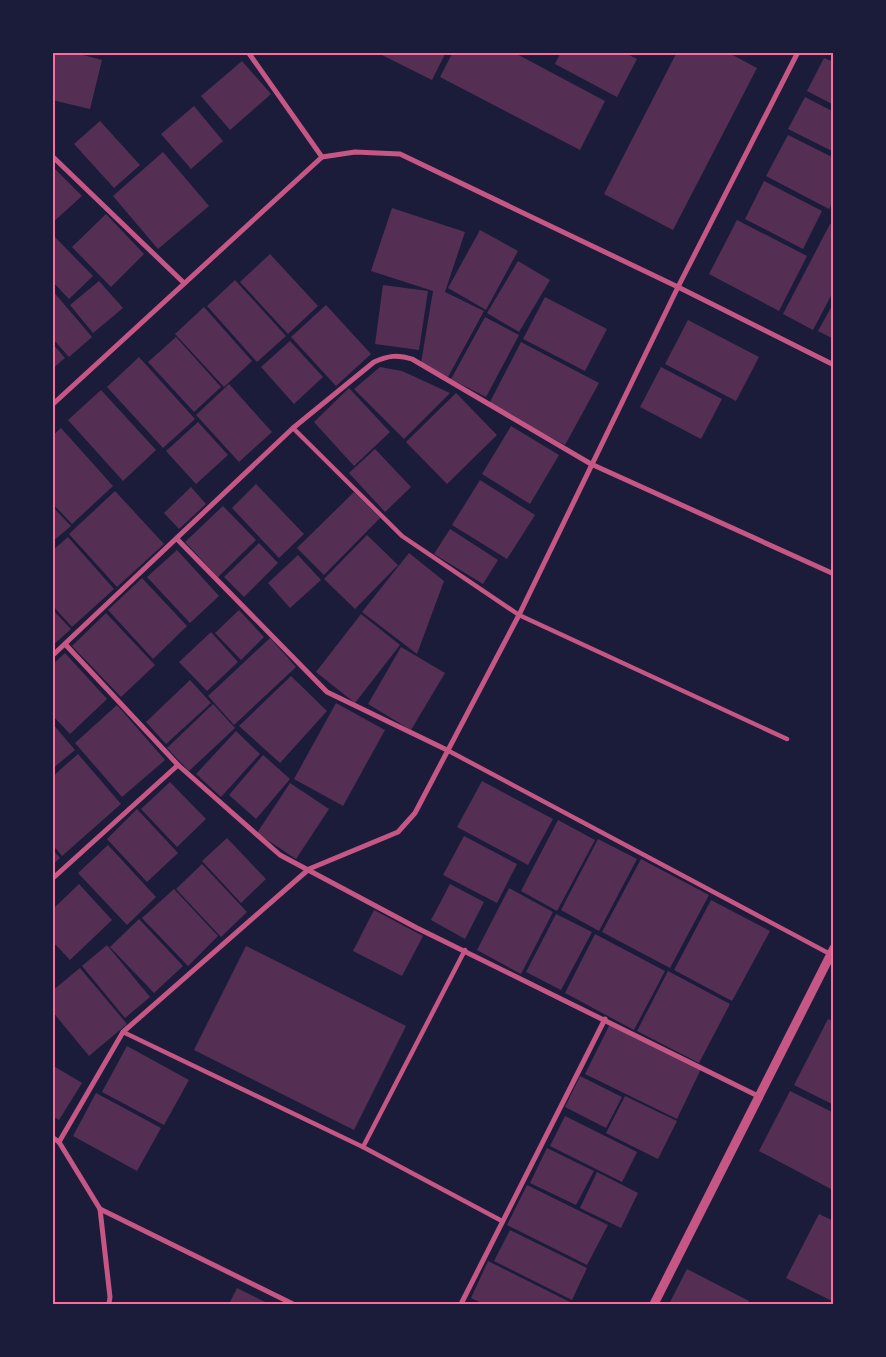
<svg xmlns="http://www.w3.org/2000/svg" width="886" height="1357" font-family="Inter,sans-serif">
<rect width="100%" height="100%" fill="#1b1b3a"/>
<g fill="#542f53">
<path d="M52 52H72L102 60 90 109 52 100Z"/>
<path d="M376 52H446L432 80Z"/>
<path d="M453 52H513L605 101 580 150 440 77Z"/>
<path d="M561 52H623L637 59 617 97 555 64Z"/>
<path d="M677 52H727L757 68 673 230 604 194Z"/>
<path d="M824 58 834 62V105L807 91Z"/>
<path d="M242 61 271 94 230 130 201 96Z"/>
<path d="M805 97 834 112V152L788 129Z"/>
<path d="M194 106 223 141 191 169 161 134Z"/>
<path d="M100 121 140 165 114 188 74 144Z"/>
<path d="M788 135 834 158V200L829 209 766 176Z"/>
<path d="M163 152 209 206 158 249 113 196Z"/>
<path d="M52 166 82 196 52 223Z"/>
<path d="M764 181 822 211 803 249 745 219Z"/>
<path d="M392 208 465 232 445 292 484 311 448 377 421 363 433 291 371 271Z"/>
<path d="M106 214 144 254 111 287 72 247Z"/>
<path d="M737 220 807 256 779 311 709 274Z"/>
<path d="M830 224 834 226V290L813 330 783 314Z"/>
<path d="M480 230 518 251 486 310 448 288Z"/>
<path d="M52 234 93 276 69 299 52 281Z"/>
<path d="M270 254 318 306 288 334 240 282Z"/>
<path d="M518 261 550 280 519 332 487 313Z"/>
<path d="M235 280 286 336 257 362 207 306Z"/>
<path d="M99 281 123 308 93 333 70 305Z"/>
<path d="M383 285 428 291 419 350 375 344Z"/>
<path d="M52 290 92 337 69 357 52 338Z"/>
<path d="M545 297 607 329 585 371 523 339Z"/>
<path d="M834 302V339L818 331Z"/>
<path d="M326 305 371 354 336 386 291 337Z"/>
<path d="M204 307 252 361 224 387 175 334Z"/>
<path d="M485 317 519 335 486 397 451 379Z"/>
<path d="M688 320 759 357 736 401 665 364Z"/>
<path d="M176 337 221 387 194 412 148 362Z"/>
<path d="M290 341 323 377 294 404 261 367Z"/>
<path d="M521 342 599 383 565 445 489 404Z"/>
<path d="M52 343 65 358 52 369Z"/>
<path d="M139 357 195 419 163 448 107 387Z"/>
<path d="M380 367 402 371 450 393 404 439 354 389Z"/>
<path d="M661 367 722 399 701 439 640 407Z"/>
<path d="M229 384 272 432 239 462 196 415Z"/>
<path d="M349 388 390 432 354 466 314 422Z"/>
<path d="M101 390 156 450 123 481 68 420Z"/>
<path d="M456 393 497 435 447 484 406 442Z"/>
<path d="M198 422 228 455 196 484 166 451Z"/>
<path d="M511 426 559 455 530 504 482 474Z"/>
<path d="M61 428 113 486 72 524 52 503V436Z"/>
<path d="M375 449 411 487 385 512 349 473Z"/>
<path d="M480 480 535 515 507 559 452 525Z"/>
<path d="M256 484 304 534 279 558 232 508Z"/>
<path d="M191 487 206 504 179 529 164 513Z"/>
<path d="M115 491 164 544 117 587 69 534Z"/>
<path d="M354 492 380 518 324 575 297 548Z"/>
<path d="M52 506 71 526 52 542Z"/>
<path d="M223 506 256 540 218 577 185 542Z"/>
<path d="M450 529 498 560 483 584 434 554Z"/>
<path d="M367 535 398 565 355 609 324 579Z"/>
<path d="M68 537 114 589 72 627 52 605V551Z"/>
<path d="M259 543 278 563 244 597 224 577Z"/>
<path d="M177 550 219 596 190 623 147 577Z"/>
<path d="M409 553 444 581 417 654 362 612Z"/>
<path d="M298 555 321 580 290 608 268 583Z"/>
<path d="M142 578 187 626 153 659 108 610Z"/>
<path d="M52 609 71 629 52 646Z"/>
<path d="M239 610 264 637 241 660 215 633Z"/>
<path d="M106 613 155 665 121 697 72 646Z"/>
<path d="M361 614 400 645 355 703 316 672Z"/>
<path d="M211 632 238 662 207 691 179 662Z"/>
<path d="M270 638 296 667 234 725 208 696Z"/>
<path d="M401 647 445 673 411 730 368 704Z"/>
<path d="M65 653 107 699 70 734 52 715V665Z"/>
<path d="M291 676 327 711 280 763 239 726Z"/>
<path d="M190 680 211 703 166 744 146 722Z"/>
<path d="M336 703 385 730 343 806 294 779Z"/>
<path d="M213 704 235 728 189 771 167 748Z"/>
<path d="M117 705 165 760 122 797 75 743Z"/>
<path d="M52 723 75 750 52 769Z"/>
<path d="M236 731 260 754 221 797 196 774Z"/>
<path d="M78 754 121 804 62 856 52 844V777Z"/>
<path d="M263 755 290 779 256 819 229 795Z"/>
<path d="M482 781 553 819 528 865 457 827Z"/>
<path d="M170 782 206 819 177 847 141 809Z"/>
<path d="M290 783 329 809 296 859 257 833Z"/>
<path d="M137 809 178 853 147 882 107 839Z"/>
<path d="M558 820 595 840 557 911 521 891Z"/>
<path d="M464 836 517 864 497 903 443 875Z"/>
<path d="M227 838 266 879 241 903 202 861Z"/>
<path d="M598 839 637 859 599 931 561 910Z"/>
<path d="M108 845 156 897 127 925 78 873Z"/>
<path d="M52 849 60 858 52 865Z"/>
<path d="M641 859 709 895 670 968 602 932Z"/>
<path d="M202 864 247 912 221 937 176 889Z"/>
<path d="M79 884 112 920 70 960 52 941V910Z"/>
<path d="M450 884 484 902 465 939 431 920Z"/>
<path d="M509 888 553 912 521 974 477 950Z"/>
<path d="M174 889 218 936 188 966 142 918Z"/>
<path d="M711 900 770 931 732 1001 674 970Z"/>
<path d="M374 910 423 936 402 976 353 951Z"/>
<path d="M556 914 592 932 561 990 526 972Z"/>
<path d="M139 919 183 966 154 993 110 947Z"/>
<path d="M595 934 665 971 634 1030 565 993Z"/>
<path d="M107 945 150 997 125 1018 82 966Z"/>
<path d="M246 946 406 1026 354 1130 194 1050Z"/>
<path d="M80 968 127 1024 89 1056 52 1011V991Z"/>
<path d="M668 971 730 1004 699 1063 637 1031Z"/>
<path d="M828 1019 834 1022V1105L794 1085Z"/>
<path d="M610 1024 701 1069 677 1119 585 1074Z"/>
<path d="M127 1046 189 1080 164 1125 102 1092Z"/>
<path d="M52 1065 82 1083 59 1120 52 1116Z"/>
<path d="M580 1076 622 1097 606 1128 565 1107Z"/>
<path d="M790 1091 834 1113V1183L831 1189 759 1151Z"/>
<path d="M96 1093 161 1128 137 1171 73 1136Z"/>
<path d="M625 1096 677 1121 658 1159 606 1133Z"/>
<path d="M565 1116 637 1152 622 1182 550 1146Z"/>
<path d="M547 1148 594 1171 576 1205 530 1183Z"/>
<path d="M597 1172 638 1193 621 1228 580 1208Z"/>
<path d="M527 1185 608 1225 587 1265 507 1225Z"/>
<path d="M819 1214 834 1221V1302L786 1278Z"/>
<path d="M510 1230 587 1268 572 1300 494 1261Z"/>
<path d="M488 1261 574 1304H484L471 1298Z"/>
<path d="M687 1269 749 1301 747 1304H669Z"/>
<path d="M237 1288 269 1304H229Z"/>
</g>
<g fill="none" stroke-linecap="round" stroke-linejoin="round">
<g stroke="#c65784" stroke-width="4.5">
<path d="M293 428 402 536 519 615 787 739"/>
<path d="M447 750 830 954"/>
<path d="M123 1032 363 1147 502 1221"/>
<path d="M363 1147 465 950"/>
</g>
<g stroke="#c65784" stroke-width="5">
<path d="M248 52 322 157"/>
<path d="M52 156 184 283"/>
<path d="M52 405 322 157 355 152 400 154 678 287 834 365"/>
<path d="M177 539 327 692 447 750"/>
<path d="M65 644 178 765 280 855 417 928 758 1096"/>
<path d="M52 656 293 428 374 362C388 356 397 354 412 359L591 464 834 574"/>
<path d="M52 879 178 765"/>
<path d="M52 1137 59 1142 100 1209 110 1297 109 1304"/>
<path d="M59 1142 123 1032 309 869 398 832 415 813 519 615 678 287 798 52"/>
<path d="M100 1209 293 1304"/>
<path d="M461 1304 605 1019"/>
</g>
<path stroke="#c65784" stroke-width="9" d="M654 1304 834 948"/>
</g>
<rect width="886" height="1357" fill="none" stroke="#1b1b3a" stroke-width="108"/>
<rect x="54" y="54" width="778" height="1249" fill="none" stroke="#ff6b9d" stroke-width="2"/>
</svg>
